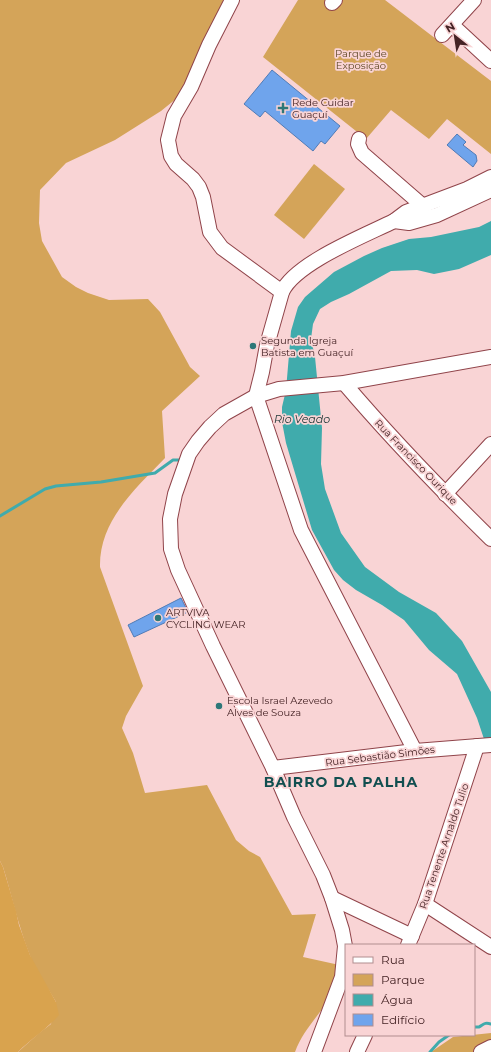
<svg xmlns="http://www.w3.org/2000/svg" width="491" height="1052" font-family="Montserrat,sans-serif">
<rect width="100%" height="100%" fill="#f9d4d5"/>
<g fill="#d4a459">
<path d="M0 0H229L182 94 161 111 115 140 66 163 40 190 39 223 42 241 62 277 76 287 88 293 109 300 148 299 160 312 190 367 200 376 162 411 165 458C135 489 99 521 100 567L143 686 126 716 122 728 133 753 145 793 207 785 236 840 249 851 260 857 292 915 316 914 303 957 344 966C339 977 335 990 328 1000 317 1018 302 1032 295 1052H18L38 1034 51 1024 56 1002C47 986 35 970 29 953 18 925 12 896 3 867L0 861Z"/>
<path d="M298 0H385L491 81V154L447 119 429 139 391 110 366 139 263 57Z"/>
<path d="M314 164 345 189 304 239 274 215Z"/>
<path d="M491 1033V1052H431L453 1037Z"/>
</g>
<path fill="#d9a34e" d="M0 861 3 867 16 911 19 925 30 955 56 1002 59 1015C47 1029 31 1039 18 1052H0Z"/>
<path fill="#40abac" d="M491 221V255L459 269 434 274 417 270 391 271 349 294 331 302 320 309 313 324 311 339 315 357 322 428 321 464 325 489 341 533 365 567 399 592 436 613 462 641 491 692V738L484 739 477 718 457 674 429 650 404 620 382 605 356 590 343 580 334 570 312 530 286 443 282 422V407L286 390 291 331 298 307 305 297 334 272 364 256 382 248 409 239 431 237 479 227Z"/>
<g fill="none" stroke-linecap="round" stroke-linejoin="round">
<g stroke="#40abac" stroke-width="3">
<path d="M0 516 45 489 56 486 101 482 155 473 173 460H179"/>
<path d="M474 1027H479C484 1024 485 1022 491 1024"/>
<path d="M430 1052 439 1042 449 1035"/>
</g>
</g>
<g fill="#6fa4ec" stroke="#507bb6">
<path d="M272 70 340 126 325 144 321 141 313 151 265 111 260 117 244 104Z"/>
<path d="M457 134 466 142 463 145 476 155 477 161 473 167 447 145Z"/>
<path d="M181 598 188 612 134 637 128 625Z"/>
</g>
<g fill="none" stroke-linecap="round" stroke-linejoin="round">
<g stroke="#90444a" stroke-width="16">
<g id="minor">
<path d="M232 0 209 45 191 87 174 116 168 140 171 156 176 164 193 179 199 187 203 197 210 232 222 248 282 292"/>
<path d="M332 3 335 0"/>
<path d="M452 25 491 61"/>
<path d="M442 35 474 0"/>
<path d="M359 139 358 144 362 153 423 206"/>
<path d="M394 221 409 223 437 215 491 190"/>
<path d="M344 383C390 437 440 489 491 539"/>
<path d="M256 396 301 530 415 751"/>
<path d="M256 396 262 372 267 345 282 292C295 263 366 235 394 221L406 212 467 189 491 177"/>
<path d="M445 494 491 444"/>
<path d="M273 768 415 751 491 745"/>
<path d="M332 898 412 936"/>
<path d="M425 904 491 947"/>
<path d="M408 945 425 904 477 746"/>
<path d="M314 1052 342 977 345 946 342 930 332 898 323 875 294 817 273 768 213 646 178 570 171 549 170 519 175 494 189 454 198 441 210 427 224 414 256 396 279 389 344 383 491 357"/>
<path d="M357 1052 365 1035"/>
<path d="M481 1052 491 1047"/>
</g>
</g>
<use href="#minor" stroke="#fff" stroke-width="14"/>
</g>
<g fill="#2d7778" stroke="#f9d4d5" stroke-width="1.5">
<path d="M281 102h4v4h4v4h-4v4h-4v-4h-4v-4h4z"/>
<circle cx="253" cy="346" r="4"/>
<circle cx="158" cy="618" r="4"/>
<circle cx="219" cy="706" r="4"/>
</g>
<g text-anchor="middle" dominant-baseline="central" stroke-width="3.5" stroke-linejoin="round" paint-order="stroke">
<g font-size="10" fill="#5e4724" stroke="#f9d4d5">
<text x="361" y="53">Parque de<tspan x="361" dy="12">Exposição</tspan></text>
</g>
<g font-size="10" fill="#452325" stroke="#f9d4d5" text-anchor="start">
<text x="292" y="102">Rede Cuidar<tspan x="292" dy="12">Guaçuí</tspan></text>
<text x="261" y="340">Segunda Igreja<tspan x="261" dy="12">Batista em Guaçuí</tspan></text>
<text x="166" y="612">ARTVIVA<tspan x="166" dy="12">CYCLING WEAR</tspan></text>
<text x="227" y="700">Escola Israel Azevedo<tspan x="227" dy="12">Alves de Souza</tspan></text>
</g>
<g font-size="10" fill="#452325" stroke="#f9d4d5">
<text transform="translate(416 462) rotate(46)">Rua Francisco Ourique</text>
<text transform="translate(380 756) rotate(-7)">Rua Sebastião Simões</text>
<text transform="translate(444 846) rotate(-71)">Rua Tenente Arnaldo Tulio</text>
</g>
<g font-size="11" font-style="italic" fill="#213939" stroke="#f9d4d5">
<text x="302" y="419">Rio Veado</text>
</g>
<g font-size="14" font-weight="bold" letter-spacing="1" fill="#114f50" stroke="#f9d4d5">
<text x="341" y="782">BAIRRO DA PALHA</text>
</g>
</g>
<rect x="345" y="944" width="130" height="92" fill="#f9d4d5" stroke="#b18d8f"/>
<rect x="353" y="957" width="20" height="6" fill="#ffffff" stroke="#b18d8f"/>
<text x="381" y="964" font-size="12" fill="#452325">Rua</text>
<rect x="353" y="974" width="20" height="12" fill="#d4a459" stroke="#b18d8f"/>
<text x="381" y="984" font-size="12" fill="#452325">Parque</text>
<rect x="353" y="994" width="20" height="12" fill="#40abac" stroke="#b18d8f"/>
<text x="381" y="1004" font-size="12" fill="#452325">Água</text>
<rect x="353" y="1014" width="20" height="12" fill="#6fa4ec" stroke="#b18d8f"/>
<text x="381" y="1024" font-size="12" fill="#452325">Edifício</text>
<g transform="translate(455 36) rotate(330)" stroke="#f9d4d5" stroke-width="3" paint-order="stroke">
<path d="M0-3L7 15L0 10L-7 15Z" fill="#452325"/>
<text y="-6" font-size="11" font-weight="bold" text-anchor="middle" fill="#452325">N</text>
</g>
</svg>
